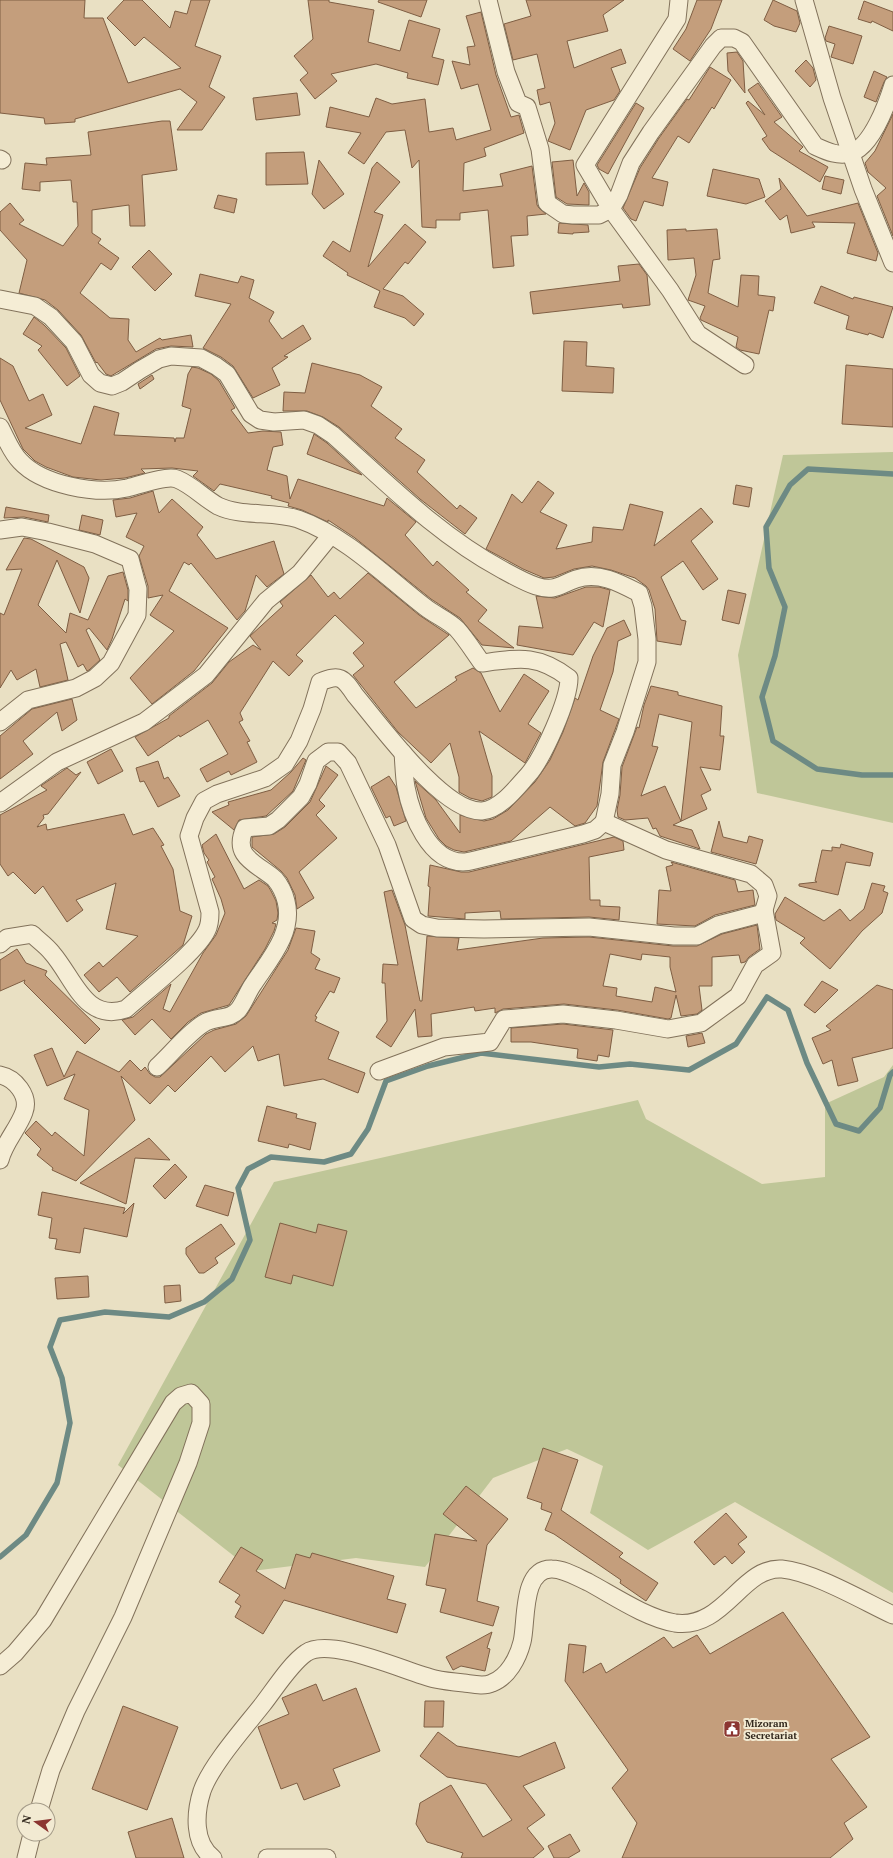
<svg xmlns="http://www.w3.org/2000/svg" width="893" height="1858" font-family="'PT Serif',serif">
<rect width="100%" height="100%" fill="#e9e0c3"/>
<g fill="#bfc698">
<path d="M893 452V823L757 793 738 655 783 455Z"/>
<path d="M893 1065V1593L735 1502 648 1550 590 1513 603 1466 567 1449 493 1478 425 1567 356 1558 253 1571 118 1465 274 1182 638 1100 646 1119 762 1184 825 1177V1104L884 1077Z"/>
</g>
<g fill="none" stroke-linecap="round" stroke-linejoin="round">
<g stroke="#6d8a84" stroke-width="5.5">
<path d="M893 474 808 469 790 485 766 527 769 568 785 607 775 656 762 697 773 741 817 769 862 775H893"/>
<path d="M0 1557 26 1535 57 1483 70 1423 62 1378 50 1347 60 1320 105 1312 169 1317 204 1302 232 1279 250 1240 238 1188 248 1169 271 1157 324 1162 351 1154 368 1129 386 1081 428 1066 481 1053 599 1067 630 1064 689 1070 736 1044 767 997 788 1010 807 1063 836 1124 859 1131 880 1108 890 1075 893 1072"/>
</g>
</g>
<g fill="#c49e7c" stroke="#7f5e43" fill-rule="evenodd">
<path d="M0 0H85L84 18H103L128 83 181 68 144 37 135 46 107 18 124 0H142L170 28 175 11 187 14 191 0H210L195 46 221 56 209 87 225 97 202 130H177L197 102 180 89 75 119V122L45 124 44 118 0 113Z"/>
<path d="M308 0H329V2L374 10 368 42 400 51 409 20 440 29 432 57 444 60 438 85 407 78 408 73 376 64 331 74 337 81 315 99 300 80 308 73 294 56 313 39Z"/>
<path d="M379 0H427L421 17 378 2Z"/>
<path d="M526 0H624L603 15 608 31 567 41 574 68 621 49 626 63 611 68 620 91 614 100 586 110 570 150 548 141 555 123 550 102 540 105 537 90 545 88 537 54 513 60 504 24 531 16Z"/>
<path d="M697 0H722L711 29 690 61 673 49 686 29Z"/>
<path d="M773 0 797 11 800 23 796 32 774 26 764 20Z"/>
<path d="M864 1 893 12V31L872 21 871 23 858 19Z"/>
<path d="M481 12 496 75 511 117 519 115 524 133 484 148 486 156 464 163 463 191 503 186 500 174 532 166 537 205 539 208 546 214 527 216 528 235 511 236 514 266 493 268 488 210 460 213V220H436V228L422 227 419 160 412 168 405 130 386 132 364 164 348 153 361 133 326 127 330 107 369 117 376 98 392 104 425 99 429 132 453 128 456 140 491 130 478 84 461 89 452 61 470 65 467 47 475 46 466 16Z"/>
<path d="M829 26 862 36 853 64 831 57 835 44 826 41 825 38Z"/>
<path d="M737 52 743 61 745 93 728 71 727 53Z"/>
<path d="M806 60 813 68 816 80 810 87 795 71Z"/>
<path d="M710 67 731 80 714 109 712 107 689 143 678 136 652 178 668 182 663 206 644 201 636 221 631 219 623 208 640 168 659 138 687 99 689 100Z"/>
<path d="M874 71 887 77 884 82 876 102 864 97Z"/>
<path d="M758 83 782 117 774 122 803 147 799 151 828 167 820 182 770 150 762 139 767 136 746 103 748 101 765 115 748 90Z"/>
<path d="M297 93 300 115 256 120 253 98Z"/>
<path d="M636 103 644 108 608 174 599 169 597 165Z"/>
<path d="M893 114V236L877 196 886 188 868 172 865 163 875 151Z"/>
<path d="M162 121H170L177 170 142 175 145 226H130L129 205 92 210V233L101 239 98 243 119 258 111 270 101 263 80 293 110 318 129 319 128 340 136 352 160 338 162 340 191 335 193 347 171 346 156 349 111 376 106 374 97 362 96 363 81 335 58 310 45 300 19 293 27 260 0 230V212L10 203 24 220 19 224 63 246 78 226 77 202H73L71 180 40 182V191L22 189 25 163 47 165 46 158 91 155 88 132Z"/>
<path d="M304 152 308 184 266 185V153Z"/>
<path d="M319 160 344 194 324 209 312 194Z"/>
<path d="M573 160 577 196 584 183 589 192V205L567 204 556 197 552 162Z"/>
<path d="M377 162 400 182 374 212 383 215 368 267 405 224 426 242 408 264 405 262 383 289 403 296 424 314 414 326 405 318 374 307 380 291 347 275 348 273 323 256 333 241 350 252 372 168Z"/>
<path d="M713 169 759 179 765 197 746 204 707 196Z"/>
<path d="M825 176 844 180 841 194 822 189Z"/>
<path d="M779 178 807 216 858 203 878 253 876 261 847 253 855 223 812 222 815 227 791 233 787 215 780 220 765 201 781 189Z"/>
<path d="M218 195 237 199 234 213 214 208Z"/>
<path d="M559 223 588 225 589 232 573 233V234L558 233Z"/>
<path d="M686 229V231L717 229 720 259 713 260 708 293 738 307 741 275 759 276 758 295 775 297 773 311 769 310 759 354 740 350 736 347 738 337 701 320 700 318 705 306 688 300 696 275 694 258 668 260 667 230Z"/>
<path d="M149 250 172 274 155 291 132 267Z"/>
<path d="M639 264 647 275 650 305 623 308 622 304 533 314 530 292 620 281 618 266Z"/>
<path d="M200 274 238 283 241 276 254 280 249 298 274 312 269 321 282 339 303 325 311 339 284 356 288 357 272 368 280 385 253 398 233 366 221 357 203 348 231 304 195 296Z"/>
<path d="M821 286 853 299 854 297 893 307 883 338 869 333 868 335 846 329 849 316 814 303Z"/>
<path d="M34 317 44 325 66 348 80 376 67 386 38 350 42 346 23 334Z"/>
<path d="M564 341 587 342 586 366 614 368 613 393 562 391Z"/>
<path d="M0 358 13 366 29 401 43 394 52 415 25 428 81 444 94 406 119 413 114 435 174 438 175 442 176 438H184L191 409 182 406 188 374 192 367 198 368 211 374 219 381 235 408 231 410 248 433 263 431 281 432 283 445 273 447 267 470 287 476 290 499 298 479 384 506 387 498 416 522 405 535 433 566 437 561 469 590 466 592 487 610 478 621 514 648 482 645 460 618 431 599 355 538 328 520V522L302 510 288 506 289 503 271 498 272 496 220 484 214 491 193 476 198 471 172 468 141 469 145 473 125 478 101 480 73 477 46 467 35 461 23 449 0 400Z"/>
<path d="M312 363 360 375 382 387 371 406 402 429 395 438 425 460 417 472 457 509 460 505 477 518 465 534 420 499 339 427 323 417 307 411H283L284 392 305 393Z"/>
<path d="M846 365 893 369V427L842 424Z"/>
<path d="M152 375 154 379 140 389 138 384Z"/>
<path d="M314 434 327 443 362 475 307 454Z"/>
<path d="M538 481 554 493 540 512 567 525 556 549 592 542 593 527 623 530 630 504 663 512 654 546 701 508 713 522 691 541 718 579 703 590 683 561 661 577 681 620 686 621 681 645 657 641 655 609 649 590 646 586 635 578 611 570 592 566 574 569 554 577 544 578 523 569 486 549 512 494 522 503Z"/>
<path d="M736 485 752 488 749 507 733 504Z"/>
<path d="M153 491 159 513 172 499 203 527 197 535 216 559 274 541 284 574 267 587 256 575 245 611 237 620 191 563 189 565 184 562 169 591 228 628 194 671 152 704 130 678 174 631 150 615 163 595 148 598V586L139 556 144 546 126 537 137 513 116 517 113 500 130 498Z"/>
<path d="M6 507 49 515 48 522 24 517 4 518Z"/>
<path d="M82 515 103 520 100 535 79 530Z"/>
<path d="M24 538 31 539 84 567 89 578 80 613 57 560 38 605 66 633 70 613 88 620 108 576 123 572 128 590V601L125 599 112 639 107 650 89 628 86 630 100 660 89 670 87 671 83 664 78 667 66 642 60 644 68 680 40 687 36 669 17 680 11 670 0 688V613L4 615 22 569 6 570Z"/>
<path d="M368 573 419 615 449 635 394 682 416 708 457 680 455 677 473 668 481 673 500 712 524 674 549 691 528 724 541 733 525 763 479 731 492 776V797L482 801 470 798 459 792V777L450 743 431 763 398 732 353 675 364 666 353 653 364 643 335 615 296 655 303 661 289 676 273 661 240 713 243 720 239 722 250 741 247 742 257 762 231 775 229 771 207 782 200 769 228 754 208 720 180 737 179 735 148 756 135 737 169 718V716L212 683 229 662 253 645 261 650 250 636 283 606 280 602 311 575 328 597 334 592 340 599Z"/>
<path d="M586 587H599L610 590 603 627 594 622 573 655 517 645 519 626 543 628 536 596 555 598Z"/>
<path d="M728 590 746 594 739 624 722 620Z"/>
<path d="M624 620 631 635 618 641 613 672 600 710 619 719 603 762 597 806 585 823 575 826 550 807 511 841 464 852 454 850 446 846 439 839 426 818 415 781 436 800 460 833V815L484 821 493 819 508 810 535 782 550 760 563 732 575 698 578 700 593 656 607 628Z"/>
<path d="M651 686 678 692V695L722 706 720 736H724L720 770 700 767 711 790 701 795 707 809 673 825 692 830 700 849 660 836 656 828 653 829 648 818 625 820 618 817 617 810 620 795 622 767 637 727 639 728 644 705ZM659 714 692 722 681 821 665 786 641 796 658 747 652 746Z"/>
<path d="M72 699 77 720 62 731 57 712 23 741 33 754 0 779V736L32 709Z"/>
<path d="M111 749 123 771 98 784 87 762Z"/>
<path d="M303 758 306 760 293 791 266 816 239 820 234 830 212 812 229 805 228 802 271 790 291 772Z"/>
<path d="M158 761 164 779 168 777 180 796 158 807 144 781 140 782 136 768Z"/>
<path d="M326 766 338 775 319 800 325 806 316 815 337 838 299 872 314 898 297 909 295 895 287 878 281 871 252 847V837L274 834 285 827 310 802Z"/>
<path d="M67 768 76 775 81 772 48 814 43 815 44 818 37 827 46 824 47 830 124 814 133 835 153 828 164 845 161 846 173 869 180 911 192 916 183 945 130 992 117 977 99 992 84 975 99 962 103 967 138 936 106 929 116 883 76 900 83 910 67 922 43 886 35 894 13 872 8 876 0 864V815L47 790 41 786 42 785Z"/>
<path d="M389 776 396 787 406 821 394 826 390 816 386 818 371 787Z"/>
<path d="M719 821 723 837 747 843 749 836 763 840 756 864 711 852Z"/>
<path d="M216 834 244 889 259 880 268 886 271 891 276 901 278 913 277 920 272 923 276 924 274 931 265 949 229 1005 201 1013 188 1022 171 1039 152 1019 135 1035 122 1020 133 1017 171 984 163 1009 170 1012 203 953 216 935 225 913 221 899 212 879 215 877 207 862 209 860 204 853 202 845Z"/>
<path d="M614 837 623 841 624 850 589 857 590 900H600V906L620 907 619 920 589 917 501 919 500 911 465 913V919L428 916 430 887 428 886 430 865 461 872H469Z"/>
<path d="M841 844 873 853 870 866 846 862 838 895 799 886V884L817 882 815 881 822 850 832 851V847L840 848Z"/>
<path d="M671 862 735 880 738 892 753 890 755 905 715 915 695 926 657 924 659 890 671 891 666 867 673 865Z"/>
<path d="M872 883 885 886 883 891 888 893 882 913 862 931 830 969 800 943 805 938 776 920 775 914 785 897 824 921 840 909 850 921 864 909Z"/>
<path d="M392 890 405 925 420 1001H422L427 936 459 938 457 950 543 938 589 937 673 946H697L722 934 757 925 760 949 749 957 745 962 741 963 739 955 712 957V986H699L702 1010 697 1014 681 1016 676 995 671 1018 668 1019 617 1010 564 1004 503 1009 495 1013V1008L475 1011 474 1007 431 1014 432 1036 418 1037 415 1009 391 1047 376 1037 387 1021 385 983H382L383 964 398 965 384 892ZM610 954 641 960 642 954 670 957V967L676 992 655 987 652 1002 616 996 617 988 603 986Z"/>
<path d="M296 928 315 931 311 953 320 959 315 969 340 978 334 993 330 991 315 1016 317 1017 315 1021 339 1032 328 1059 365 1073 358 1093 323 1079 284 1086 279 1054 258 1061 253 1046 225 1072 211 1056 175 1092 168 1085 150 1104 121 1076 135 1120 76 1181 52 1170 53 1168 37 1155 41 1149 25 1133 36 1121 52 1136 55 1132 84 1156 89 1110 64 1099 75 1074 47 1086 34 1055 52 1048 64 1077 77 1051 119 1072 130 1060 141 1071 145 1067 150 1074 155 1077H160L206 1034 214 1030 236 1024 246 1016 288 950Z"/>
<path d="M17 949 26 963 47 971 45 975 100 1029 85 1044 24 983 25 980 0 991V960Z"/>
<path d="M822 981 838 990 815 1013 804 1005Z"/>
<path d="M877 985 893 990V1048L852 1058 858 1081 838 1086 832 1060 823 1064 812 1038 831 1030 826 1026Z"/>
<path d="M563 1024 613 1030 609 1057 598 1055 597 1061 577 1058 578 1049 531 1042H511V1028Z"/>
<path d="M702 1033 705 1043 688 1047 686 1036Z"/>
<path d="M267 1106 297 1114 296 1118 316 1123 310 1150 289 1144 288 1148 258 1141Z"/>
<path d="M149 1138 170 1160 135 1158 126 1204 80 1183Z"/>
<path d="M175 1164 187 1177 165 1199 153 1186Z"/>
<path d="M205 1185 234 1193 228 1216 196 1206Z"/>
<path d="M42 1192 125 1208 123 1214 134 1203 127 1237 84 1228 80 1253 55 1249 57 1239 49 1238 52 1218 38 1215Z"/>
<path d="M280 1223 316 1233 318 1224 347 1231 333 1286 293 1275 291 1284 265 1277Z"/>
<path d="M221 1224 235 1244 215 1258 218 1263 204 1273H199L186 1254V1248Z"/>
<path d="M88 1276 89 1297 57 1299 55 1278Z"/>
<path d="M180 1285 181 1301 165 1303 164 1286Z"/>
<path d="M543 1448 578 1460 561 1510 623 1553 619 1557 658 1583 646 1601 620 1583 621 1580 554 1534 545 1530 552 1513 541 1509 542 1503 527 1498Z"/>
<path d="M466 1486 508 1519 487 1545 477 1601 499 1607 493 1626 440 1612 446 1589 426 1585 435 1534 477 1541 443 1514Z"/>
<path d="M726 1513 747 1537 738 1544 745 1552 732 1564 725 1556 714 1565 694 1542Z"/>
<path d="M241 1547 263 1560 256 1571 285 1589 296 1554 310 1558 312 1553 394 1576 387 1599 406 1604 397 1633 284 1600 263 1634 235 1617 241 1606 235 1602 240 1595 219 1582Z"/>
<path d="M783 1612 870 1737 831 1759 867 1807 844 1823 853 1839 830 1858H622L637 1823 612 1788 628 1770 565 1681 569 1644 586 1646 583 1673 601 1663 606 1673 664 1637 673 1648 697 1635 710 1654Z"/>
<path d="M492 1632 487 1648 490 1649 485 1671 461 1666 453 1670 446 1657Z"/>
<path d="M316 1684 323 1701 356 1688 380 1751 333 1769 340 1786 304 1800 297 1783 281 1789 258 1727 289 1714 282 1698Z"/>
<path d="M425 1701H444L443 1727H424Z"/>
<path d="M123 1706 178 1727 147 1810 92 1789Z"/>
<path d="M438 1732 457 1746 519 1757 555 1742 565 1768 523 1786 545 1815 527 1828 544 1849 533 1858H461L463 1853 427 1842 416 1824 420 1803 451 1785 483 1837 512 1820 486 1784 447 1777 420 1756Z"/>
<path d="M172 1818 184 1858H136L128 1832Z"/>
<path d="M570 1834 580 1851 568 1858H554L548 1846Z"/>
</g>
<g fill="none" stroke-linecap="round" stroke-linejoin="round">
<g stroke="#82725b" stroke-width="19">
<g id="minor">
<path d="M488 0 506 72 518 103 527 107 540 149 547 203 563 214 573 215H599L611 209 619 195 631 163 651 132 713 46 721 38H734L742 42 815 146C826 151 838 157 851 153 872 146 887 104 893 85"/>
<path d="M679 0 677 19 585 165 611 209 670 290 698 334 745 365"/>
<path d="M804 0 832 98 863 189 893 263"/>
<path d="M0 159 2 160"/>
<path d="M0 299 35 306 51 317 74 342 91 375 100 383 112 386 122 382 140 370 159 359 171 356 201 358 216 366 227 374 251 414 260 420 274 422 304 420 318 425 333 435C386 482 438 535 501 569 512 575 524 582 536 586 555 592 559 585 576 579 598 571 620 583 639 593L643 606 647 639V662L625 732 612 765 610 794 604 822"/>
<path d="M0 427C6 438 11 452 20 461 42 485 96 495 127 488 139 485 167 475 177 479 192 485 204 498 218 506 241 517 273 511 298 519 346 536 385 576 425 607 435 615 448 620 457 629 466 639 474 652 482 663 519 658 538 654 569 678 569 700 543 758 528 775 517 787 500 810 482 811 443 813 379 723 355 695 343 677 340 674 320 682L312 709 299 741 285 764 265 778 217 794 204 801 195 818 189 836 210 912C210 918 210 924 207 930 197 952 146 991 126 1009 85 1023 74 978 52 953 47 946 38 940 32 934L7 938 0 944"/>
<path d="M0 530 22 527 48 532 95 544 130 559 138 589 137 615 111 663 95 678 76 688 28 700 0 722"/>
<path d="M0 803 57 762 144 722 206 675 266 601 300 573 331 535"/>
<path d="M157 1067C170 1055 192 1029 206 1022 217 1016 231 1020 239 1009 245 1001 248 991 254 983 270 959 294 932 286 901 284 893 280 885 275 879 258 864 231 857 245 828L269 826 278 820 301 797 308 784 316 761 328 752H338L348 763 387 845 413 919 422 925 437 928 484 929 589 927 674 936H697L718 925 760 914 764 910 768 896 764 885 751 874 666 850 604 822 595 830 583 834 475 860C471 861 467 862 463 862 429 862 411 814 406 787 404 776 404 764 403 753"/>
<path d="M379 1071 444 1047 490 1042 504 1019 563 1014 616 1020 668 1029 701 1023 738 996 755 965 772 953 764 910"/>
<path d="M0 1075C15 1078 30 1096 24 1112 18 1129 4 1143 0 1160"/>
<path d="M0 1666 15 1653 43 1620 173 1403 181 1396 191 1393 201 1404V1423L188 1463 123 1617 76 1711 51 1770 39 1810"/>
<path d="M26 1858 32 1834"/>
<path d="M213 1858C193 1843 195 1813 202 1791 211 1765 245 1727 263 1704 274 1690 291 1663 306 1653 330 1636 406 1672 435 1679 444 1681 454 1682 464 1683 472 1684 484 1687 492 1683 508 1677 518 1658 522 1642 527 1623 521 1568 552 1569 564 1569 577 1577 588 1582 614 1596 646 1618 675 1623 724 1630 742 1566 782 1569 814 1572 863 1601 893 1615"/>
<path d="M267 1858H327"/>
</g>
</g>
<use href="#minor" stroke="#f5edd5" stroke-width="17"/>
</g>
<defs>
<g id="civic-square" transform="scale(0.9)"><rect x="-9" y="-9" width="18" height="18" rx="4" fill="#8b3531" stroke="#f2ead2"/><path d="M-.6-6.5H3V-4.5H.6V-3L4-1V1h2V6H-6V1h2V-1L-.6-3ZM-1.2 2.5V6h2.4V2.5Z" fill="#fff"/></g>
</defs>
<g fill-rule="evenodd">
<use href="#civic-square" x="732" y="1729"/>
</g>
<g text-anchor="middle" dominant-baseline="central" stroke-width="4" stroke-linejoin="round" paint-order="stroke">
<g font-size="10" font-weight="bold" fill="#33291e" stroke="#f2ead2" text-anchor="start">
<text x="745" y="1723">Mizoram<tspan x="745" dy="12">Secretariat</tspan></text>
</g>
</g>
<g transform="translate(36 1822) rotate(284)"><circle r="19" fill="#f2ead2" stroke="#a69d8a"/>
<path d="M0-3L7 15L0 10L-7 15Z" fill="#8b3531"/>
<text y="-6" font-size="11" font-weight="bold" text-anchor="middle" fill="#33291e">N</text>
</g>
</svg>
